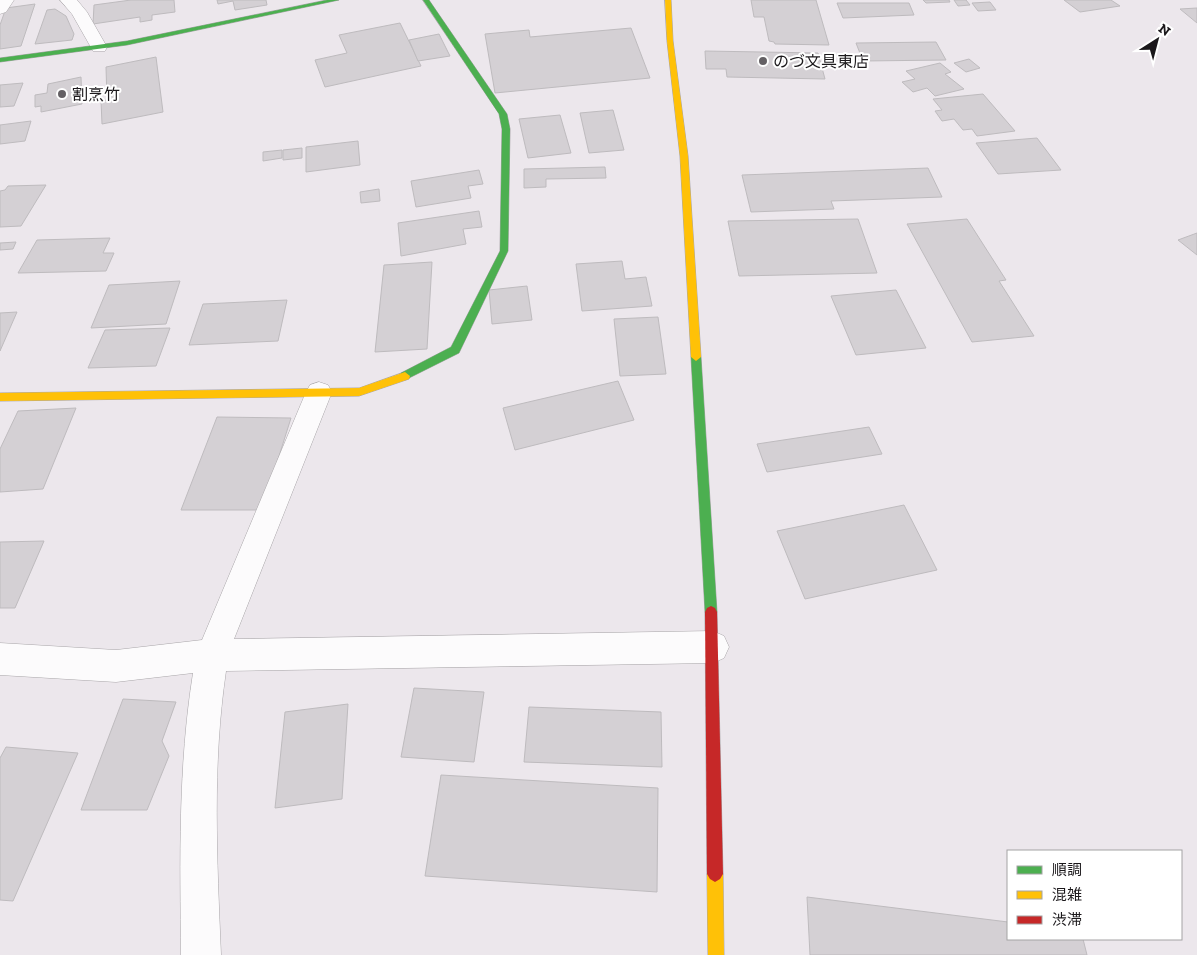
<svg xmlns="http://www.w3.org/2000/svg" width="1197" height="955" font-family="'Zilla Slab','Noto Sans JP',serif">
<rect width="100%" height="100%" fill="#ece7ec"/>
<g fill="#d4d0d4" stroke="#bebbbe">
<path d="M131 0H174L175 12 152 15V20L140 22V17L93 24 94 5Z"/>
<path d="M217 0H266L267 5 235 10 233 1 218 4Z"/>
<path d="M751 0H816L829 45 775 44 774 42 769 41 764 17H754Z"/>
<path d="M923 0H949L950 2 926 3Z"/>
<path d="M954 0H966L970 5 958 6Z"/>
<path d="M1064 0H1111L1120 6 1080 12Z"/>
<path d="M990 2 996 10 978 11 972 3Z"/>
<path d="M837 3H909L914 15 843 18Z"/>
<path d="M35 4 21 46 0 49V25L6 8Z"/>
<path d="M1197 8V23L1180 9Z"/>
<path d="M55 9 66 16 74 34 72 40 35 44 47 10Z"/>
<path d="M400 23 421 66 325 87 315 60 347 53 339 35Z"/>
<path d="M631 28 650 78 495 93 485 34 529 30 530 37Z"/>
<path d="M439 34 450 56 418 61 409 40Z"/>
<path d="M936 42 946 60 863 61 856 43Z"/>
<path d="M705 51 818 53 825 79 727 77 726 69H706Z"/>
<path d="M156 57 163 112 102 124 101 101 107 100 106 67Z"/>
<path d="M969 59 980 68 966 72 954 63Z"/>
<path d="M940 63 951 72 945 74 964 89 935 96 927 88 913 92 902 82 915 79 906 71Z"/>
<path d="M81 77 82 104 41 112V106L35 107V95L47 93 48 84Z"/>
<path d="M23 83 14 106 0 107V85Z"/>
<path d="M983 94 1015 131 977 136 972 129 963 130 954 119 942 121 935 111 942 110 933 99Z"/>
<path d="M613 110 624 150 589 153 580 113Z"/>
<path d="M560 115 571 153 528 158 519 119Z"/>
<path d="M31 121 25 141 0 144V125Z"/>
<path d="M1037 138 1061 170 998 174 976 143Z"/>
<path d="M358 141 360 165 306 172V147Z"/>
<path d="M302 148V158L283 160V150Z"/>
<path d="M282 150V158L263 161V152Z"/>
<path d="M605 167 606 178 546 179V187L524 188V169Z"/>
<path d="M928 168 942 197 831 201 834 209 751 212 742 175Z"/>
<path d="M479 170 483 184 468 186 471 198 416 207 411 181Z"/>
<path d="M46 185 21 226 0 227V191L5 190 8 186Z"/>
<path d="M379 189 380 201 361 203 360 192Z"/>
<path d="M479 211 482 227 463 229 466 244 401 256 398 223Z"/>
<path d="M858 219 877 273 739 276 728 221Z"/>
<path d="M967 219 1006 280 999 281 1034 336 972 342 907 224Z"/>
<path d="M1197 233V255L1178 240Z"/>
<path d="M110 238 103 253H114L106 271 18 273 37 240Z"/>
<path d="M16 242 13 249 0 250V243Z"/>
<path d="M622 261 625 279 646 277 652 306 582 311 576 264Z"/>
<path d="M432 262 427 349 375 352 384 265Z"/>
<path d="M180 281 166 324 91 328 109 285Z"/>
<path d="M527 286 532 320 492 324 489 290Z"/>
<path d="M896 290 926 348 856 355 831 296Z"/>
<path d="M287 300 278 341 189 345 203 304Z"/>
<path d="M17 312 0 351V313Z"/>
<path d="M658 317 666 374 620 376 614 319Z"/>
<path d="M170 328 156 366 88 368 105 330Z"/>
<path d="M618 381 634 420 515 450 503 408Z"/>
<path d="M76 408 43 489 0 492V449L18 411Z"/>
<path d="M217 417 291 418 262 510H181Z"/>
<path d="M869 427 882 454 767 472 757 444Z"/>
<path d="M904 505 937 570 805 599 777 531Z"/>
<path d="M44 541 15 608H0V542Z"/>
<path d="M414 688 484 692 474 762 401 757Z"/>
<path d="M123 699 176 702 162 741 169 756 147 810H81Z"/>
<path d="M348 704 342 799 275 808 285 712Z"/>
<path d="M529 707 661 712 662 767 524 762Z"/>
<path d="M6 747 78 753 13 901 0 900V758Z"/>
<path d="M441 775 658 788 657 892 425 876Z"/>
<path d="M807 897 1008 922V939H1083L1087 955H810Z"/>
</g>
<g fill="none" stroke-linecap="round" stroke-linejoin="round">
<g stroke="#a9a6a9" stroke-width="1">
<g id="street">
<path d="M0 0H14L6 12 0 14Z"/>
<path d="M60 0H77L87 12 107 47 105 51H93L72 14Z"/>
<path d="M319 382 328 385 332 392 234 639 713 631 724 636 729 647 724 658 713 663 226 671C212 766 217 859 221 955H181C180 860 178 767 193 673L116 682 0 675V643L116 650 202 640 306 392 310 385Z"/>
</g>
</g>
<g stroke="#a9a6a9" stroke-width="1">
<g id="fast">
<path d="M327 0H339L127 45 0 62V58L127 41Z"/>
<path d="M423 0H429L507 114 510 129 508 251 459 353 405 380 400 376 401 373 451 347 500 251 502 129 499 114Z"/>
<path d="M696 353 701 357 717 612 715 616 711 618 707 616 705 612 691 357Z"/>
</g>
</g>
<g stroke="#a9a6a9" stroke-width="1">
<g id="slow">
<path d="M665 0H671L673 41 688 156 701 357 696 361 691 357 680 156 667 41Z"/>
<path d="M405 372 410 376 409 379 359 396 0 401V393L359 388Z"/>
<path d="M715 866 720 869 723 874 724 955H708L707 874 710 869Z"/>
</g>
</g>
<g stroke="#a9a6a9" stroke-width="1">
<path id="jam" d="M711 606 715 608 717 612 723 874 720 879 715 882 710 879 707 874 705 612 707 608Z"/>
</g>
<use href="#street" fill="#fcfbfc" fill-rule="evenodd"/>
<use href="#fast" fill="#4caf50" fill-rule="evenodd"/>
<use href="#slow" fill="#ffc107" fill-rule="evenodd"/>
<use href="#jam" fill="#c62828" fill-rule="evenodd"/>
</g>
<g fill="#646064" stroke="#fff" stroke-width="2">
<circle cx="763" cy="61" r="5"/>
<circle cx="62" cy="94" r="5"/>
</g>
<g text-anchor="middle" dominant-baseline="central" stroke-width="4" stroke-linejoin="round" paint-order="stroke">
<g font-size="16" fill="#1b181b" stroke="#fff" text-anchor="start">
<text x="773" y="61">のづ文具東店</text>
<text x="72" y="94">割烹竹</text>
</g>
</g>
<rect x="1007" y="850" width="175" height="90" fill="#ffffff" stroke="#a4a3a4"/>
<rect x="1017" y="866" width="25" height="8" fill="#4caf50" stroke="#a4a3a4"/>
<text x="1052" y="875" font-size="15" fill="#1b181b">順調</text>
<rect x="1017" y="891" width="25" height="8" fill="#ffc107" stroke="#a4a3a4"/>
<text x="1052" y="900" font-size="15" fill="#1b181b">混雑</text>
<rect x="1017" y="916" width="25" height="8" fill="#c62828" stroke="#a4a3a4"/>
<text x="1052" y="925" font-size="15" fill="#1b181b">渋滞</text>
<g transform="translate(1157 40) rotate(36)" stroke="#ffffff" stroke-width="4" paint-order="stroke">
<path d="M0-4L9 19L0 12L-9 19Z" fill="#1b181b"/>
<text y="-8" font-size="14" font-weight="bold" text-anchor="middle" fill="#1b181b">N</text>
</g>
</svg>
